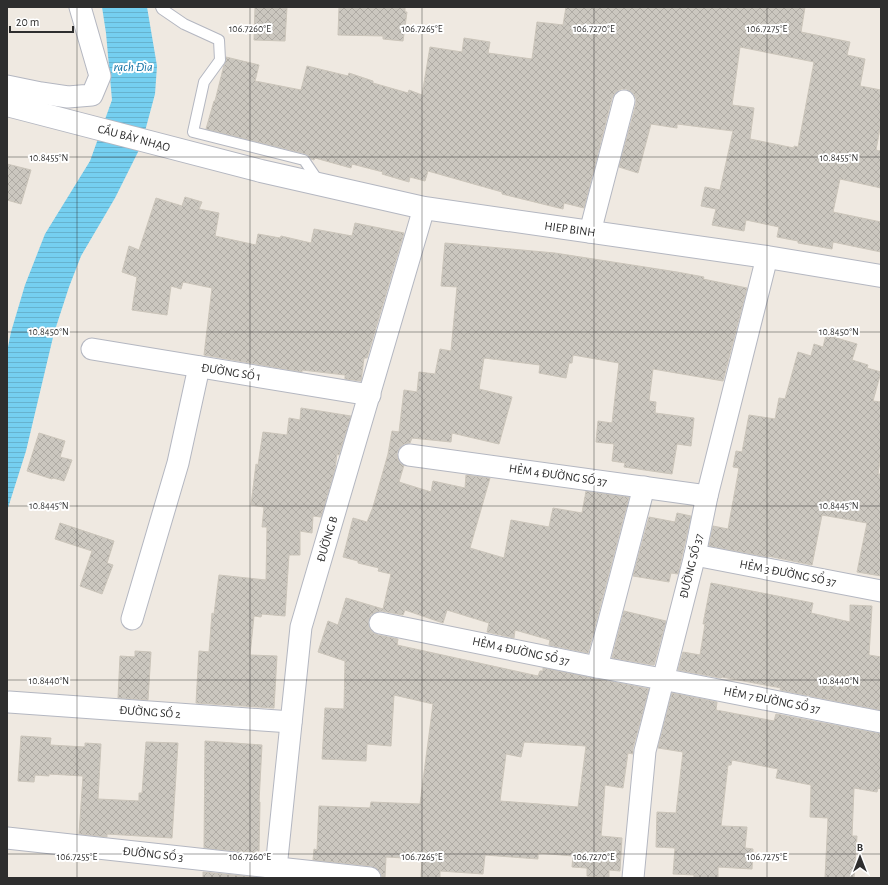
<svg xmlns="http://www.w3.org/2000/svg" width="888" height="885" font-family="'Alegreya Sans',sans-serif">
<defs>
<pattern id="water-rules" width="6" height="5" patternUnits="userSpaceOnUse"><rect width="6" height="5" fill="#75cff0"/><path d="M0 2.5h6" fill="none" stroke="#66b2ce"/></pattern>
<pattern id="building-cross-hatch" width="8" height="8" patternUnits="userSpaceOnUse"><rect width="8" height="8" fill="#cbc7bf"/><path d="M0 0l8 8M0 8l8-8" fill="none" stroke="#afaba4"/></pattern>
</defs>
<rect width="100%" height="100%" fill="#efe9e1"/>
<path fill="url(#water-rules)" d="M102 7H147L157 66 155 94 141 146 115 198 81 256 69 287 54 333 26 451 7 511V352L11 332 25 285 45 234 90 161 112 100 106 33Z"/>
<g fill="url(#building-cross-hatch)" stroke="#cbc5ba" fill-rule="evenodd">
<path d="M255 7H287L285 41 254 40Z"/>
<path d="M339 7H405V12H407L403 41 383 39V36L338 35Z"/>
<path d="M566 7H805L801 32 850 42 847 55 865 59 860 86 881 90V123L876 150 881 151V188L840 179 833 212 881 222V252L833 242 832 249 798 243V241L777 237 779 227 746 220 744 231 712 225 716 209 701 206 705 187 720 190 733 131 677 124V128L651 124 638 173 619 167 636 104V98L633 93 627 89H621L616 92 612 98 584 208 564 203 563 209 502 194V192L428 171 425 181 410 177 409 182 382 174 383 172 352 164 351 168 315 158 314 160 311 159 309 156 306 154 206 129 214 101H215L224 65 226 60V57L259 65 255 81 301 90 307 66 348 76 349 73 373 81V83L408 93 409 90 422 95 430 47 462 52 464 38 490 42 488 53 532 59 537 22 563 25ZM740 47 814 62 798 147 794 146V148L750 139 754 108 732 105Z"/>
<path d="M7 164 31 170 21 204 7 200Z"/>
<path d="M185 197 202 202 199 209 219 213 215 236 256 245 258 234 280 238 281 236 311 243 314 229 352 236 355 223 404 233 367 358H364L361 381 345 379V375L302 370V372L204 355 212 288 183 282 181 289 171 286 167 315 132 310 137 277 122 272 129 246 139 250 156 198 182 206Z"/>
<path d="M445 243 555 253 677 272 704 277 703 279 747 288 723 381 653 369 649 401 656 402 655 413 694 418 691 446 677 444 672 474 624 467 625 463 612 461 614 444 596 442 598 421 612 423 619 363 573 355 572 363H569L566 378 539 373 540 365 484 358 479 389 512 397 499 444 452 433 451 442 412 438 410 443 404 444 400 447 397 453 398 460 401 464 404 465 399 482 431 492 433 481 465 488 466 475 490 478 470 548 504 558 511 520 549 527 553 508 582 513 586 491 629 497 588 653 549 645 550 640 515 630 514 638 487 632 489 623 447 610 443 623 405 610 403 615 382 611 377 612 371 615 368 621 369 627 372 632 378 635 398 639 397 645 538 676 540 671H543V668L649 689 633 748V754L628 753 623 788 605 785 601 836 622 838 620 871 609 870V878L587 876V868L572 867 573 856 538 853V859L485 855 483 874 440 871V878L421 877 422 859 386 857 385 877H382L381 873 377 869 371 866 313 860 314 849 317 850 319 806 370 808 371 802 420 804 433 704 394 695 391 746 367 744 366 761 322 759 325 708 344 709 345 661 318 652 328 621 338 625 346 598 383 609 391 574 378 571 379 568 358 563V561L343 557 353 518 367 522 373 507 388 454 392 431 399 432 404 390 417 392 419 372 435 374 440 349 451 351 457 287 441 286ZM524 742 586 746 578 807 500 801 506 754 521 757Z"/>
<path d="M826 335 857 344 852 360 868 365 867 368 881 372 873 401 881 402V454L878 474H881V576L857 572 867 523 822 515 812 565 768 556V557L709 546 713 526 728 529 739 468 733 467 736 451 742 452 749 415 775 419 779 398 785 399 798 352 811 356 814 344 823 347Z"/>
<path d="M301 408 351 416 339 455 337 454 335 469 321 517 313 516 312 533 300 531V555H289L285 616 262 614 261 617 254 616 250 655 277 656 274 708 196 703 199 651 209 652 212 613 214 614 219 575 266 580 267 527H262L264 507 251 505 256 464 258 465 263 432 287 435 289 418 300 420Z"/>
<path d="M39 433 65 441 60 457 72 460 64 481 53 478 52 479 27 471Z"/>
<path d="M677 513 691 516 678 574 671 573 669 582 633 576 649 517 675 522Z"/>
<path d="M60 523 114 541 107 563 113 565 102 594 80 586 92 551 55 539Z"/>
<path d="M711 583 813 603 811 613 850 622V605L872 606 869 655 881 657V710L780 690 781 688 722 677 721 678 678 670 683 652 700 655 705 624H703Z"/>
<path d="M624 611 666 621 654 665 612 658Z"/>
<path d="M135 651 151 652 148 700 118 698 120 656 135 657Z"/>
<path d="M672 693 717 702 716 710 774 721 776 714 881 734V789L878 788 877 792 854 788 852 836H857L854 878H825L828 818 810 817 811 785 776 778 778 769 732 760 731 765H728L721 826 747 827 745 848 753 849 752 869 718 867V878H694V875L673 874 675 848 656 847 657 812 676 813 683 752 658 748Z"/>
<path d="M21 736 51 738 50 745 85 747V743L101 744 98 799 139 801V793H142L146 742 178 743 172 838 107 834V837L79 834 83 776 49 774V776L35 775 34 782 18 781Z"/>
<path d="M205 741 262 745 259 802H260L259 851H256V853L204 848Z"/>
<path d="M203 872 255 877V878H203Z"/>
</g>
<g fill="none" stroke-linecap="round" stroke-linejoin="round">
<g stroke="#b4b7c1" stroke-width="12">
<path id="lane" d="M161 7 162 9 184 24 219 40 220 60 204 82 193 132 304 160 319 182"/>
</g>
<g stroke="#b4b7c1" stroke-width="23">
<g id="street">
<path d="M7 86 41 93 68 97 92 95 100 76 80 7"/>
<path d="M590 232 624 101"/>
<path d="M92 349 370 395"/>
<path d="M409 455 707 496"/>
<path d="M695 555 881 591"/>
<path d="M132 619 178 463 199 367"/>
<path d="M380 623 597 667 662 679 881 722"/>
<path d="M597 667 644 487"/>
<path d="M9 702 291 722"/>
<path d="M7 838 370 878"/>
<path d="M275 878 301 627 424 208"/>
<path d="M633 878 645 751 695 555 707 496 767 257"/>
</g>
</g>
<g stroke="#b4b7c1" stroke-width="24">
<path id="secondary" d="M7 105 261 171 424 208 767 257 881 276"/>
</g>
<use href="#lane" stroke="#fff" stroke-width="10"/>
<use href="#street" stroke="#fff" stroke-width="21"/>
<use href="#secondary" stroke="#fff" stroke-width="22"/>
</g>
<path fill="none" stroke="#2e2e2e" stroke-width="1" stroke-opacity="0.45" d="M77 7V878M250 7V878M422 7V878M594 7V878M767 7V878M7 157H881M7 332H881M7 506H881M7 680H881M7 854H881"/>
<g text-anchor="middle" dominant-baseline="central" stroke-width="4" stroke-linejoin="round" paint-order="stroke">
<g font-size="12" fill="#2e2e2e" stroke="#fff">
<text transform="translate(134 138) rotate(15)">CẦU BẢY NHẠO</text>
<text transform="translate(570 229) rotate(8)">HIEP BINH</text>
<text transform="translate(231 372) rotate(9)">ĐƯỜNG SỐ 1</text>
<text transform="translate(558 475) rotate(8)">HẺM 4 ĐƯỜNG SỐ 37</text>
<text transform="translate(327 539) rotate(-73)">ĐƯỜNG B</text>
<text transform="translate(691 566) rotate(-76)">ĐƯỜNG SỐ 37</text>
<text transform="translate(788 573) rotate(11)">HẺM 3 ĐƯỜNG SỔ 37</text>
<text transform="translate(521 651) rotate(12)">HẺM 4 ĐƯỜNG SỔ 37</text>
<text transform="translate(772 700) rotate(11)">HẺM 7 ĐƯỜNG SỔ 37</text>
<text transform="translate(150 712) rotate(4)">ĐƯỜNG SỐ 2</text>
<text transform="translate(153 854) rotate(6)">ĐƯỜNG SỐ 3</text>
</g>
<g font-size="13" font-style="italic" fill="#0d6fa3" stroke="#fff">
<text x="133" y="67">rạch Đìa</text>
</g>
</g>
<g font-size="10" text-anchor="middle" fill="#2e2e2e" stroke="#fff" stroke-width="4" stroke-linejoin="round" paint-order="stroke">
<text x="250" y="32">106.7260°E</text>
<text x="422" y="32">106.7265°E</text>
<text x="594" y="32">106.7270°E</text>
<text x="767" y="32">106.7275°E</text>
<text x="49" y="161">10.8455°N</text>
<text x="839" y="161">10.8455°N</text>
<text x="49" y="335">10.8450°N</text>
<text x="839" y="335">10.8450°N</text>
<text x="49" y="509">10.8445°N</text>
<text x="839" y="509">10.8445°N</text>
<text x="49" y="684">10.8440°N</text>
<text x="839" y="684">10.8440°N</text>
<text x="77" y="860">106.7255°E</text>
<text x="250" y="860">106.7260°E</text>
<text x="422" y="860">106.7265°E</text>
<text x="594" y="860">106.7270°E</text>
<text x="767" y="860">106.7275°E</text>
</g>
<rect width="888" height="885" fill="none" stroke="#2e2e2e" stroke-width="16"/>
<g transform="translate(860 857)" stroke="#ffffff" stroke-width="3" paint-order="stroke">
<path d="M0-3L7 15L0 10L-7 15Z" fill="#2e2e2e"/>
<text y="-6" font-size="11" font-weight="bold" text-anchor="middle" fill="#2e2e2e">B</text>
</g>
<path d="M10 26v6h63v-6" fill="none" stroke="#2e2e2e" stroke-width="2"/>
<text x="16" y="26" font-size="12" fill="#2e2e2e" stroke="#ffffff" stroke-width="3" paint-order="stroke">20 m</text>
</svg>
